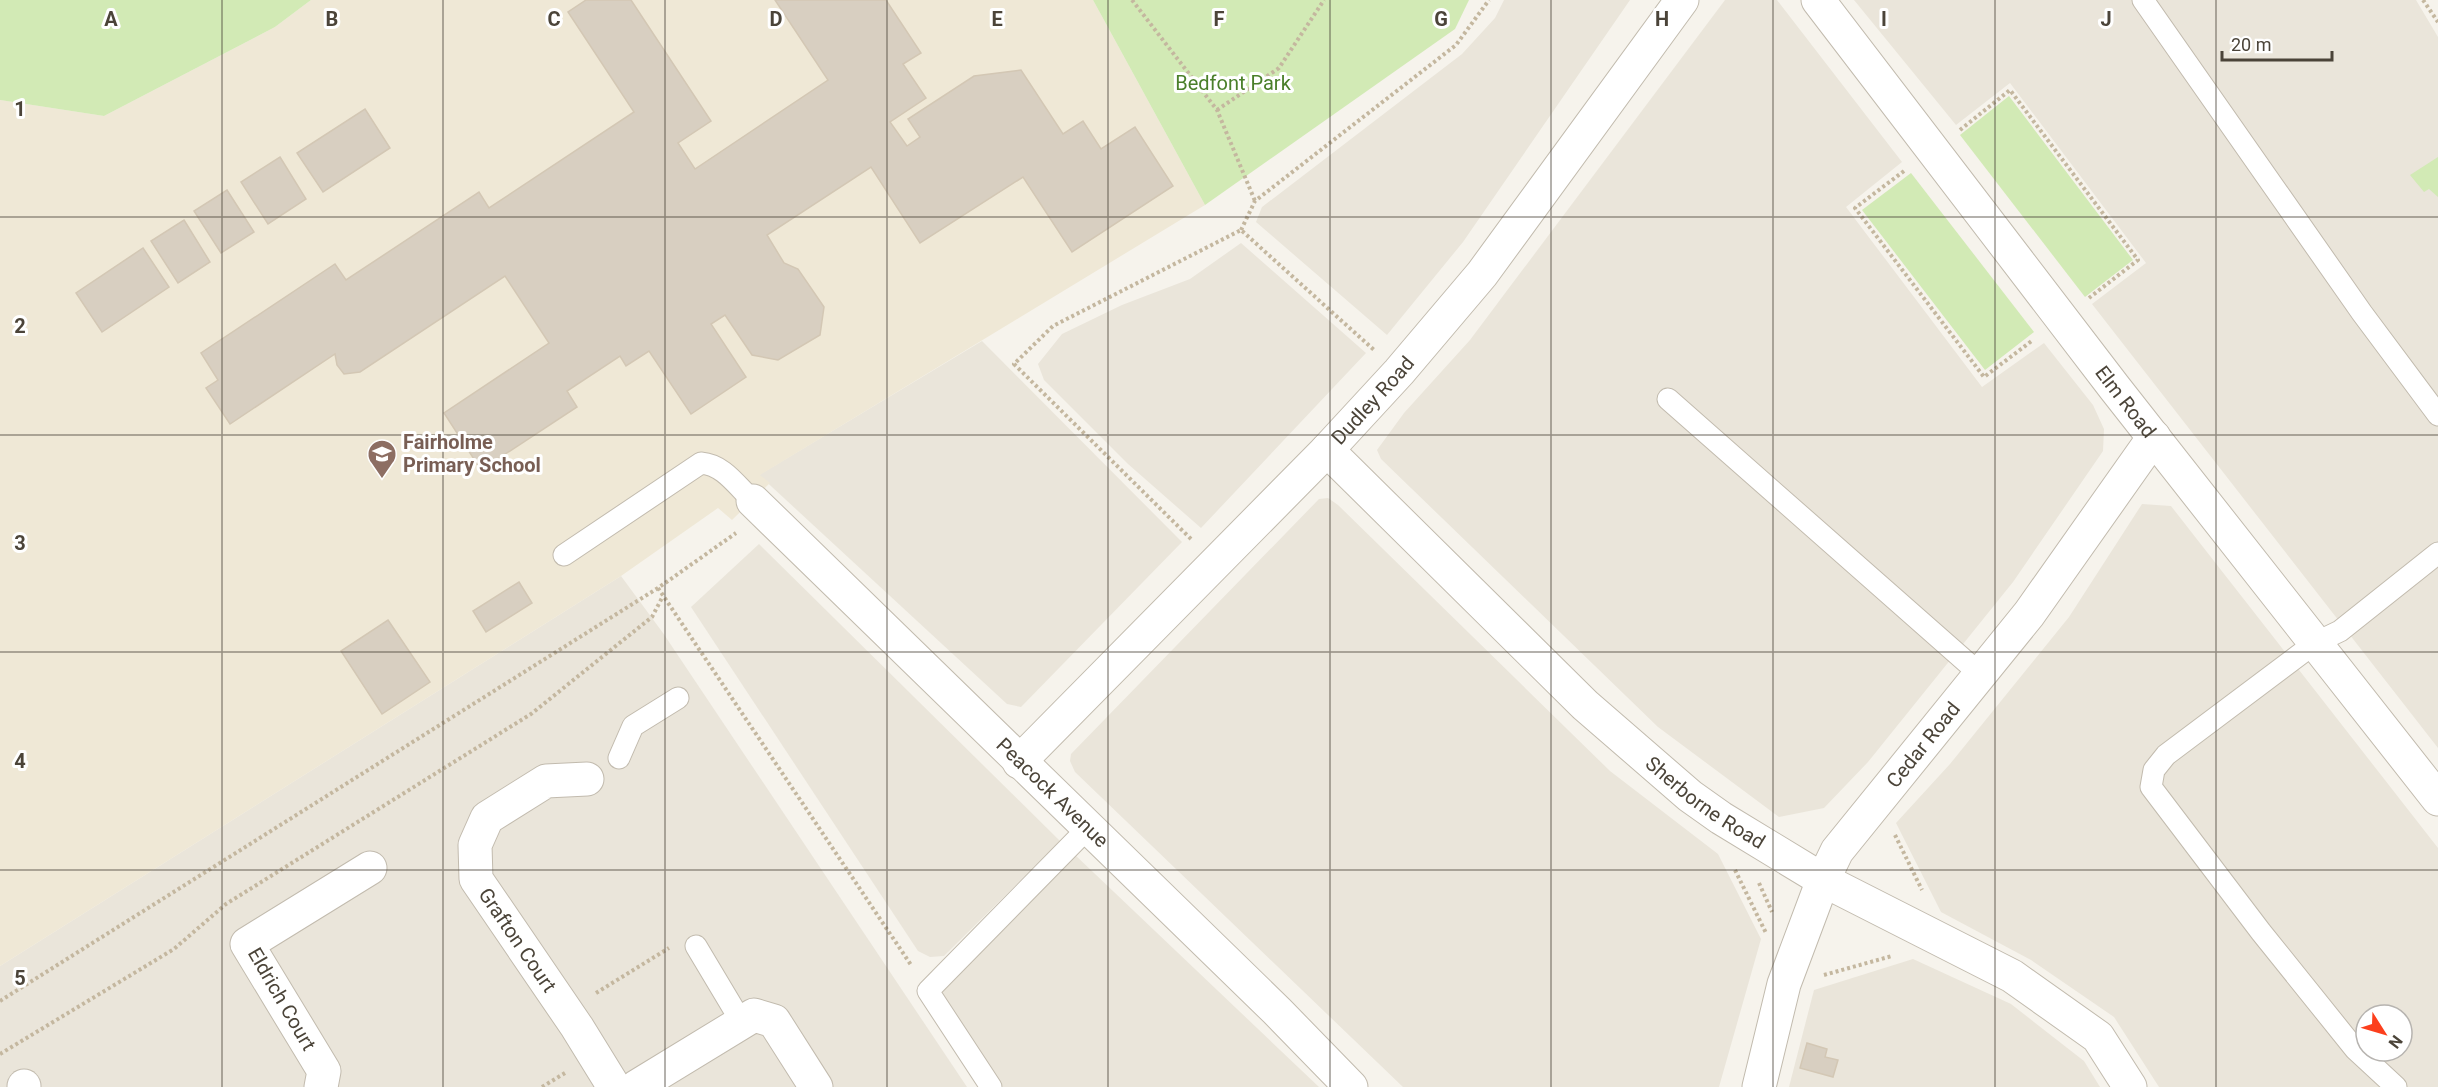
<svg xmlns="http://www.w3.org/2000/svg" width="2438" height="1087" font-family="Roboto,sans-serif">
<rect width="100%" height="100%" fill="#f6f3ec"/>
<g fill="#eae5da" fill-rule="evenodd">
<path d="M1504 0H1630L1463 242 1387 335 1256 222 1262 207 1462 54 1495 18Z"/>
<path d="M1725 0H1777L1902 162 1846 207 1982 387 2044 343 2093 405 2104 429 2103 451 2013 582 1868 762 1824 808 1779 817 1658 727 1381 459 1377 450 1404 413 1470 340Z"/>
<path d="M1854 0H2416L2438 37V748L2092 304 2146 263 2010 83 1956 125Z"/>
<path d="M1241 243 1366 353 1201 528 1128 464 1044 380 1038 364 1062 334 1122 305 1190 279Z"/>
<path d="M982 341 1182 542 1021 707 1007 704 759 475Z"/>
<path d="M1328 498 1338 505 1610 771 1718 854 1761 939 1719 1087H1403L1075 772 1070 761 1071 754 1319 499Z"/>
<path d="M2142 504 2171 506 2438 848V1087H2159L2114 1017 2031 960 1941 912 1896 823 1950 764 2069 617ZM2366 1015H2402V1051H2366Z"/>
<path d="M759 544 1060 841 944 956 930 957 918 951 691 607Z"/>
<path d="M621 576 663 633 967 1087H0V966Z"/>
<path d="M1073 853 1319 1087H1003L938 990Z"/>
<path d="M1913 959 2011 1004 2084 1061 2100 1087H1789L1814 990Z"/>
</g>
<path fill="#efe8d6" d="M311 0H1093L1205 205 760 475 770 483 732 520 718 508 621 576 0 966V100L104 116 275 27Z"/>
<g fill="#d2eab5">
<path d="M0 0H311L275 27 104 116 0 100Z"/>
<path d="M1093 0H1469L1455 29 1205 205Z"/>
<path d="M2009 96 2133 260 2085 297 1960 135Z"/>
<path d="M2438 157V197L2429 189 2424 192 2410 175Z"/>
<path d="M1911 173 2034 332 1985 370 1862 210Z"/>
</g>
<g fill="#d8cfc1" stroke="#d3c7b4" stroke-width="1.5">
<path d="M586 0H631L711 121 678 143 695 169 828 80 775 0H886L921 53 903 64 926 98 890 122 907 146 920 137 908 119 974 76 1021 70 1063 134 1083 121 1101 149 1135 127 1173 186 1072 252 1023 177 920 243 871 167 767 235 784 263 798 269 824 307 820 335 778 360 752 355 725 315 711 324 746 377 691 414 649 351 626 366 620 356 567 391 577 407 481 470 444 413 549 343 505 276 360 372 344 374 337 365 335 354 230 424 206 388 218 380 201 353 335 264 346 280 479 192 489 208 634 112 568 12Z"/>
<path d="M365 109 390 148 323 192 297 153Z"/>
<path d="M280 157 306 199 268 224 241 182Z"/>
<path d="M227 190 254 232 221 253 194 211Z"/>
<path d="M184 220 210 262 178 283 151 241Z"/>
<path d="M143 248 169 287 102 332 76 293Z"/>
<path d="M519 582 532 603 486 632 473 611Z"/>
<path d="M388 620 430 682 382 714 341 651Z"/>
<path d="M1807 1043 1827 1049 1825 1057 1838 1060 1833 1077 1800 1068Z"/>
</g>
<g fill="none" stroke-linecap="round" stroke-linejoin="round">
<g stroke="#c2bbae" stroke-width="23">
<g id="service">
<path d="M2143 0 2362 313 2438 415"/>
<path d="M1668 399 1980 674"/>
<path d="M564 555 701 463C724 465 736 485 753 501"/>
<path d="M619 758 633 726 678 698"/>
<path d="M696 946 742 1023"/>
<path d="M991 1087 928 991 1088 828"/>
<path d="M2396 1087 2355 1049 2261 932 2151 787 2154 770 2166 755 2315 643 2340 631 2438 553"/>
</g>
</g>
<g stroke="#c2bbae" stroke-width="35">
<g id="minor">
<path id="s1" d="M1818 0 2114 387 2438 799"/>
<path id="s2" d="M1327 450 1585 705 1690 796 1721 818 1823 880 2012 976 2098 1037 2130 1087"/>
<path id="s3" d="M753 501 1277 1011 1351 1087"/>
<path id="s4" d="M1019 762 1327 450 1399 372 1482 274 1682 0"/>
<path id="s5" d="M587 779 546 781 487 818 475 845 476 879 577 1027 614 1087"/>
<path d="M24 1086V1087"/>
<path d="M321 1087 324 1071 247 944 370 868"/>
<path d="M636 1087 754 1015 774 1021 816 1087"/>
<path id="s6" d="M1759 1087 1784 984 1823 880 1837 851 2029 614 2154 437"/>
</g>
</g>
<g stroke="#c4b79f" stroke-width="4" stroke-dasharray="3 3" stroke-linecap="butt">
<path d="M1132 0 1217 110 1255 201"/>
<path d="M2423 0 2438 22"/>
<path d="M1217 110 1279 68 1324 0"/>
<path d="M1960 130 2010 90 2138 260 2089 298"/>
<path d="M1904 171 1855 208 1984 377 2033 340"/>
<path d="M1241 230 1255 201 1456 45 1489 0"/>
<path d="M1191 539 1014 364 1053 326 1241 230 1374 350"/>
<path d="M658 588 911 965"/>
<path d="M1895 835 1922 890"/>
<path d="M1735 870 1766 933"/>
<path d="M1759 883 1772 912"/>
<path d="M1824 975 1892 956"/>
<path d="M596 993 669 948"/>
<path d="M0 1001 658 588 736 533"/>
<path d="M0 1054 174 949 226 904 531 714 652 617 663 596"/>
<path d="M542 1087 565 1073"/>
</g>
<use href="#service" stroke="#fff" stroke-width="21"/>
<use href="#minor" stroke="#fff" stroke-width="33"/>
</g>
<path fill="none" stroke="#4b4439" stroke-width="1.5" stroke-opacity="0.55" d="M222 0V1087M443 0V1087M665 0V1087M887 0V1087M1108 0V1087M1330 0V1087M1551 0V1087M1773 0V1087M1995 0V1087M2216 0V1087M0 217H2438M0 435H2438M0 652H2438M0 870H2438"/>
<defs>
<g id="school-pin" transform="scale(1.5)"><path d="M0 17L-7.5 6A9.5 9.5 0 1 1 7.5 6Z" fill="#8d6e63" stroke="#fff"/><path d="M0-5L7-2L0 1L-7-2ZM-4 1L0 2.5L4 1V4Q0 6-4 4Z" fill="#fff"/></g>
</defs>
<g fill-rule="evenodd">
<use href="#school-pin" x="382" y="454"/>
</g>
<g text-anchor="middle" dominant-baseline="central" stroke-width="6" stroke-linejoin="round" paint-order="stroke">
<g font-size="20" fill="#4a7f2a" stroke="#fff">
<text x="1233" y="83">Bedfont Park</text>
</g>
<g font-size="20" fill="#4b4439" stroke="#fff">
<text stroke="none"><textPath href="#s4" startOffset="506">Dudley Road</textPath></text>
<text stroke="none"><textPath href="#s1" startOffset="506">Elm Road</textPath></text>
<text stroke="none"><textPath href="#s6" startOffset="386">Cedar Road</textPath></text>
<text stroke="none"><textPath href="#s3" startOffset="418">Peacock Avenue</textPath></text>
<text stroke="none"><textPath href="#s2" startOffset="518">Sherborne Road</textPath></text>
<text stroke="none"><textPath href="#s5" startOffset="248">Grafton Court</textPath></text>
<text transform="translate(282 999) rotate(60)">Eldrich Court</text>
</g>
<g font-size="20" font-weight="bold" fill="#785e54" stroke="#fff" text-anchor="start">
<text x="403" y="442">Fairholme<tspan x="403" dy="23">Primary School</tspan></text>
</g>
</g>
<g font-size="20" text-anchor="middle" font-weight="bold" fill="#4b4439" stroke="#fff" stroke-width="6" stroke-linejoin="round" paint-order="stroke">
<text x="111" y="26">A</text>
<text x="332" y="26">B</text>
<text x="554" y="26">C</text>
<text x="776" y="26">D</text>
<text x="997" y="26">E</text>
<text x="1219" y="26">F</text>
<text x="1441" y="26">G</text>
<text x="1662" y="26">H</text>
<text x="1884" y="26">I</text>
<text x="2106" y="26">J</text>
<text x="20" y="116">1</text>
<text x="20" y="333">2</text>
<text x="20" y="550">3</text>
<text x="20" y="768">4</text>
<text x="20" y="985">5</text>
</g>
<g transform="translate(2384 1033) rotate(127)"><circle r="28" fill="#ffffff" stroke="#b7b4b0" stroke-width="1.5"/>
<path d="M0-4.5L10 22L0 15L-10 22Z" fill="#fc3f1d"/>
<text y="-9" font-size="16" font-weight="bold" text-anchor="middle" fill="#4b4439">N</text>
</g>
<path d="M2222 51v9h110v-9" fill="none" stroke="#4b4439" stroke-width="3"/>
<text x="2231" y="51" font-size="18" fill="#4b4439" stroke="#ffffff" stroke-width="4.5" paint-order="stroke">20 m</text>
</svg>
